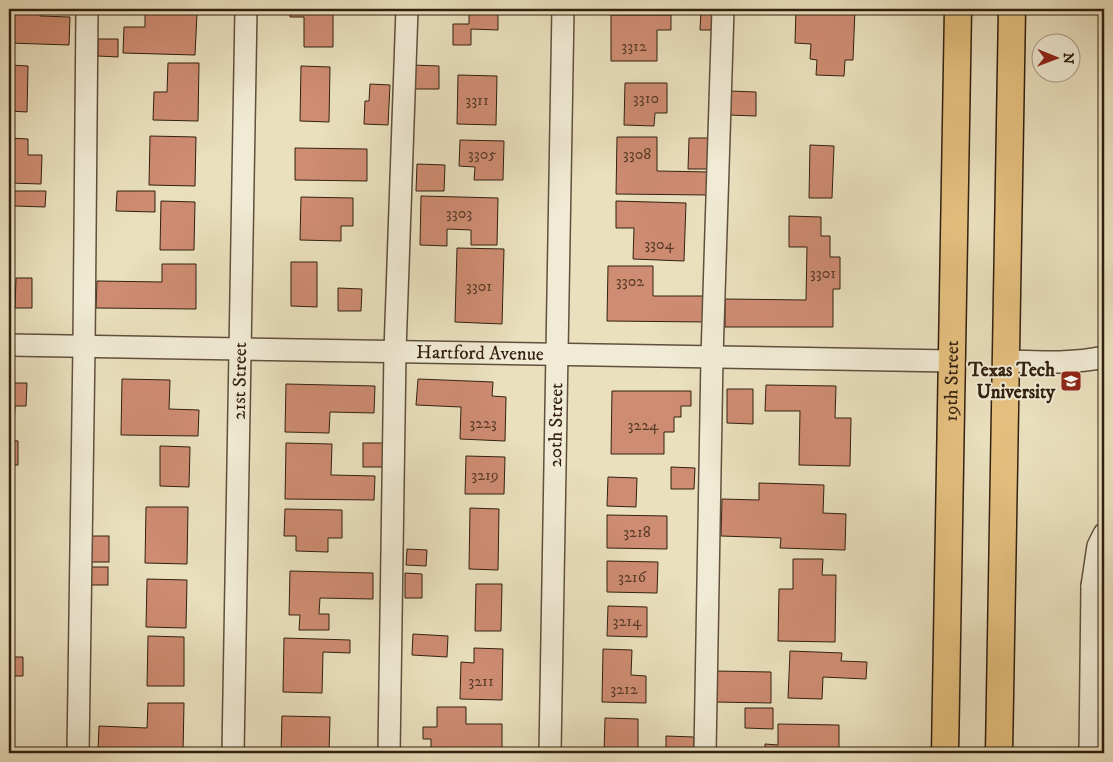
<svg xmlns="http://www.w3.org/2000/svg" width="1113" height="762" font-family="'IM FELL DW Pica',serif">
<rect width="100%" height="100%" fill="#eae0be"/>
<filter id="stains"><feTurbulence type="fractalNoise" baseFrequency=".004" numOctaves="4"/><feColorMatrix values="0 0 0 0 .2 0 0 0 0 .09 0 0 0 0 .02 0 0 0 .5 -.17"/></filter>
<radialGradient id="worn" r=".72"><stop offset=".6" stop-color="#630" stop-opacity="0"/><stop offset="1" stop-color="#630" stop-opacity=".3"/></radialGradient>
<g fill="#ce8c72" stroke="#322010">
<path d="M9 9H40V16L70 17 69 45 9 43Z"/>
<path d="M290 9H333V47H304V17H290Z"/>
<path d="M469 9H498V30L471 29V45H453V24H469Z"/>
<path d="M701 9H712V30H700Z"/>
<path d="M796 9H855L853 60H845L844 76 816 75 817 60 810 59 811 44 795 43Z"/>
<path d="M145 13 197 14 195 55 123 53 124 27H145Z"/>
<path d="M611 15H671V30H657V61H611Z"/>
<path d="M98 39H118V57L98 56Z"/>
<path d="M168 63H199L198 121 153 120 154 92H167Z"/>
<path d="M9 65 28 66 27 112 9 111Z"/>
<path d="M412 65 439 66V89H412Z"/>
<path d="M301 66 330 67 329 122 300 121Z"/>
<path d="M458 75 497 76 496 125 457 124Z"/>
<path d="M625 83H667V113H655L654 126 624 125Z"/>
<path d="M370 84 390 85 388 125 364 124 365 101H369Z"/>
<path d="M730 91 756 92V116L729 115Z"/>
<path d="M150 136 196 137 195 186 149 185Z"/>
<path d="M617 137H657V171L709 172 708 195 616 194Z"/>
<path d="M9 138 28 139V155H42L41 184 9 183Z"/>
<path d="M689 138H709V169H688Z"/>
<path d="M460 140 504 141 503 180H474L475 167 459 166Z"/>
<path d="M810 145 834 146 832 198H809Z"/>
<path d="M295 148 367 149V181L295 180Z"/>
<path d="M417 164 445 165 444 191H416Z"/>
<path d="M9 191H46L45 207 14 206 13 241H9Z"/>
<path d="M117 191H155V212L116 211Z"/>
<path d="M421 196 498 198 497 245H471V230L447 229V246L420 245Z"/>
<path d="M301 197 353 198V226H341V241L300 240Z"/>
<path d="M161 201 195 202 194 250H160Z"/>
<path d="M616 201 686 203 684 261 633 259 634 228H616Z"/>
<path d="M789 216 821 217V236H830V257H840V289H833V327H725V299L806 300 807 247H789Z"/>
<path d="M457 248 504 249 502 324 455 322Z"/>
<path d="M9 257H10L9 304Z"/>
<path d="M291 262H317V307L291 306Z"/>
<path d="M162 264H196V309L96 308 97 281 162 282Z"/>
<path d="M608 266H653V296H708V322L607 321Z"/>
<path d="M16 278H32V308H15Z"/>
<path d="M338 288 362 289 361 311H338Z"/>
<path d="M9 369H14V383H27L26 406H15L14 428H9Z"/>
<path d="M122 379 170 380 169 409 199 410 198 436 121 435Z"/>
<path d="M418 379 493 382 492 396 506 397 505 441 460 439 461 407 416 405Z"/>
<path d="M286 384 375 386 374 413 330 412 329 433 285 432Z"/>
<path d="M766 385 836 386 835 418H851L850 466 799 465 800 411H765Z"/>
<path d="M727 389H753V424L727 423Z"/>
<path d="M612 391H691V406H681V417H674V432H664V454H611Z"/>
<path d="M9 440 18 441V465H9Z"/>
<path d="M286 443 332 444 331 475 375 476 374 500 285 499Z"/>
<rect x="363" y="443" width="23" height="24"/>
<path d="M160 446 190 447 189 487 160 486Z"/>
<path d="M466 456 505 457 504 494H465Z"/>
<path d="M671 467 695 468 694 489H671Z"/>
<path d="M608 477 637 478 636 507 607 506Z"/>
<path d="M759 483 824 485 823 513 846 514 845 550 780 548 781 538 721 536 722 499 759 500Z"/>
<path d="M146 507H188L187 564 145 563Z"/>
<path d="M470 508 499 509 498 570 469 569Z"/>
<path d="M285 509 342 510V538H328V552L296 551V536H284Z"/>
<path d="M607 515 667 516V549L607 548Z"/>
<rect x="87" y="536" width="22" height="26"/>
<path d="M407 549 427 550 426 566 406 565Z"/>
<path d="M793 559H823L822 575H836L835 642 778 641 779 589H793Z"/>
<path d="M607 561 658 562 657 593 607 592Z"/>
<rect x="87" y="567" width="21" height="18"/>
<path d="M290 571 373 573V599L320 598 319 614H329V630H299L300 615H289Z"/>
<path d="M405 573 422 574V598H405Z"/>
<path d="M9 579H14L11 657H23V676H9Z"/>
<path d="M147 579 187 580 186 628 146 627Z"/>
<path d="M476 584H502L501 631H475Z"/>
<path d="M608 606 647 607V637L607 636Z"/>
<path d="M413 634 448 636 447 657 412 655Z"/>
<path d="M148 636 184 637V686H147Z"/>
<path d="M284 638 350 640V653L323 652 322 693 283 692Z"/>
<path d="M474 648 503 649 502 700 460 699 461 662 474 663Z"/>
<path d="M603 649 632 650 631 675 646 676V703L602 702Z"/>
<path d="M790 651 842 653 841 661 867 662 866 679 823 677 822 699 788 698Z"/>
<path d="M716 671 771 672V703L715 702Z"/>
<path d="M9 698 14 699 13 744H9Z"/>
<path d="M148 703H184L183 753 98 751 99 726 147 728Z"/>
<path d="M437 707H466V724H502V748H488V753H431V739H423V727H437Z"/>
<path d="M745 708H773V729L745 728Z"/>
<path d="M282 716 330 717 329 753H281Z"/>
<path d="M605 718 638 719V753H604Z"/>
<path d="M778 724 839 725V753H765V744L778 745Z"/>
<path d="M666 736 694 737 693 753H666Z"/>
</g>
<g fill="none" stroke-linecap="round" stroke-linejoin="round">
<g stroke="#60503c" stroke-width="24">
<g id="minor">
<path id="s1" d="M9 345 951 361"/>
<path d="M1006 361C1039 362 1072 364 1104 357"/>
<path d="M1092 586 1098 546 1104 534"/>
<path d="M78 753 84 346 87 9"/>
<path id="s2" d="M233 753 246 9"/>
<path d="M389 753 395 351 407 9"/>
<path id="s3" d="M550 753 563 9"/>
<path d="M705 753 712 357 723 9"/>
<path d="M1090 753 1092 586 1104 583"/>
</g>
</g>
<g stroke="#322010" stroke-width="29">
<g id="major">
<path id="s4" d="M945 753 958 9"/>
<path d="M999 753 1012 9"/>
</g>
</g>
<use href="#minor" stroke="#f1ebd5" stroke-width="21"/>
<use href="#major" stroke="#e5c07f" stroke-width="26"/>
</g>
<defs>
<g id="university-square" transform="scale(1.125)"><rect x="-9" y="-9" width="18" height="18" rx="4" fill="#8f2418" stroke="#f1ebd5"/><path d="M0-5L7-2L0 1L-7-2ZM-4 1L0 2.5L4 1V4Q0 6-4 4Z" fill="#fff"/></g>
</defs>
<g fill-rule="evenodd">
<use href="#university-square" x="1071" y="381"/>
</g>
<g text-anchor="middle" dominant-baseline="central" stroke-width="4" stroke-linejoin="round" paint-order="stroke">
<g font-size="16" fill="#593b28">
<text x="634" y="46">3312</text>
<text x="646" y="98">3310</text>
<text x="477" y="100">3311</text>
<text x="482" y="154">3305</text>
<text x="637" y="154">3308</text>
<text x="459" y="213">3303</text>
<text x="659" y="244">3304</text>
<text x="823" y="273">3301</text>
<text x="630" y="281">3302</text>
<text x="479" y="286">3301</text>
<text x="483" y="423">3223</text>
<text x="643" y="425">3224</text>
<text x="485" y="475">3219</text>
<text x="637" y="532">3218</text>
<text x="632" y="577">3216</text>
<text x="627" y="621">3214</text>
<text x="481" y="681">3211</text>
<text x="624" y="689">3212</text>
</g>
<g font-size="19" fill="#322010" stroke="#f1ebd5">
<text stroke="none"><textPath href="#s1" startOffset="471">Hartford Avenue</textPath></text>
<text stroke="none"><textPath href="#s2" startOffset="372">21st Street</textPath></text>
<text stroke="none"><textPath href="#s4" startOffset="372">19th Street</textPath></text>
<text stroke="none"><textPath href="#s3" startOffset="328">20th Street</textPath></text>
</g>
<g font-size="19" font-weight="bold" fill="#322010" stroke="#f1ebd5" text-anchor="end">
<text x="1055" y="370">Texas Tech<tspan x="1055" dy="22">University</tspan></text>
</g>
</g>
<rect width="1113" height="762" fill="none" stroke="#eae0be" stroke-width="30"/>
<rect x="10" y="10" width="1093" height="742" fill="none" stroke="#322010" stroke-width="2.5"/>
<rect x="15" y="15" width="1083" height="732" fill="none" stroke="#322010"/>
<g transform="translate(1056 58) rotate(91)"><circle r="24" fill="#f1ebd5" stroke="#a59a86"/>
<path d="M0-4L9 19L0 12L-9 19Z" fill="#8f2418"/>
<text y="-8" font-size="14" font-weight="bold" text-anchor="middle" fill="#322010">N</text>
</g>
<rect width="100%" height="100%" filter="url(#stains)"/>
<rect width="100%" height="100%" fill="url(#worn)"/>
</svg>
